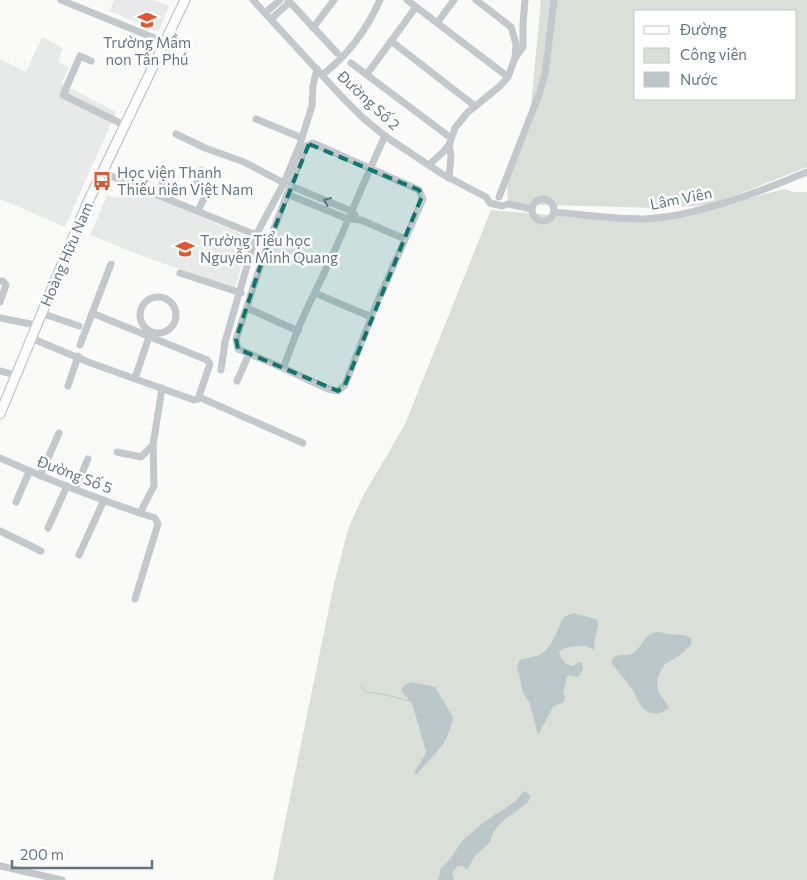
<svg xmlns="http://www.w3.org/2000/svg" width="807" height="880" font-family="Commissioner,sans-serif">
<rect width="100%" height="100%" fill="#fafaf8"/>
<g fill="#e8e9e9">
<path d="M114 0H154L169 6 159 30 155 31 110 11Z"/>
<path d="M42 37 63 48 58 62 69 68 61 83 116 112 65 227 0 199V59L26 72Z"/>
<path d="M123 189 147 197 150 195 250 238 235 288 150 259 90 235 107 195 117 198Z"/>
</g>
<g fill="#dadfd7" fill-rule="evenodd">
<path d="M541 0H807V167L711 205 654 208 552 205H508L507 181 531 106ZM636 11H796V99H636Z"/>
<path d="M784 189 793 192H807V880H273L334 584 348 529 362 498 405 424 491 210 572 217 642 221 735 202Z"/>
</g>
<g fill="#bbc7cb">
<path d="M574 613 598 620C599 630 593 639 594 650L587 646C578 647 567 644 559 652 561 659 566 666 573 666L579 662 582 663 583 669 578 677 569 675 567 677 563 693 565 696 564 702 553 707 538 735 530 704 523 692 517 666 520 660C526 658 531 658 536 656 553 651 556 630 564 617Z"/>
<path d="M660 632C672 637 682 632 691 638V645L679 656 665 664 659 674 657 680 658 691 669 708C666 711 663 712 659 713 643 717 638 699 632 689 626 680 618 672 612 664 611 651 626 658 633 653 645 645 642 633 660 632Z"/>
<path d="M412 682 435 687 453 717C448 746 434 753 417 774L414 773 425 755 426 751 412 703 402 692V689L405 685Z"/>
<path d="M525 791 531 796 528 802 503 821 494 831 490 842 474 857 467 870 463 866H458L452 873 454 880H438L441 868 450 859 463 840 484 822 516 801 523 792Z"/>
</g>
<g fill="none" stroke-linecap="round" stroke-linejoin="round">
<path stroke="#bbc7cb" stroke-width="1" d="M360 685 366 692 382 694 410 701"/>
<g stroke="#b5babe" stroke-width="11">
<path id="major" d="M0 414 87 204 185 0"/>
</g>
<g stroke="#c3c8cc" stroke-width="7">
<path d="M61 0 164 42"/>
<path d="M253 0 342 97 363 118 385 136 442 174 486 197 490 203 502 206 508 204 532 209"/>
<path d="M288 0 337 53"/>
<path d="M407 0 508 77"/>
<path d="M476 0 511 27 516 44 515 58"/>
<path d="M265 13 280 0"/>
<path d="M271 19 290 2"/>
<path d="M437 23 454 0"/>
<path d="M313 28 334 0"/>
<path d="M391 41 475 106"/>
<path d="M91 61 80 56 63 95 124 125"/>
<path d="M351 63 451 138"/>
<path d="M367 74 416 7"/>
<path d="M322 75C347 56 367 29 380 0"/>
<path d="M256 119 302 138"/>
<path d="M176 134 205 148 244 162 284 183"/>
<path d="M449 145 451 156 449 178"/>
<path d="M429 165 443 152 449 145 455 128 467 113 500 86 508 77 515 58 523 47V24L525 0"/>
<path d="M101 172 256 235"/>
<path d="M291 186 351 211 355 215"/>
<path d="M287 194 348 219 361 220 405 239"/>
<path d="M157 195 167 174"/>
<path d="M499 197 540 92 545 74 554 0"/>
<circle cx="543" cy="210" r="11"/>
<path d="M198 211 208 190 196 184 201 170"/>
<path d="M555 212C583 215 613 219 642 219 693 218 760 192 807 172"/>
<path d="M180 273 241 293"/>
<path d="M0 281H3L6 285 0 302"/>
<path d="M315 293 371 317"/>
<circle cx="158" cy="315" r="18"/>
<path d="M247 308 298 331"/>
<path d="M41 313 79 326"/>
<path d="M92 313 207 360 210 364 198 399"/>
<path d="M0 318 36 325"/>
<path d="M31 338 88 362 194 400 201 398 303 443"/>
<path d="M80 345 111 264"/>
<path d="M283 368 328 389 338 391 345 385 376 305 423 199 419 190 313 143 306 146 266 249 236 339 238 349 283 368C291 349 297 329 306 311 312 297 320 283 326 269 347 225 364 180 385 136"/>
<path d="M221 370 225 342 256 235 284 183 300 144 312 106 313 85 317 69"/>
<path d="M0 371 15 375"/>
<path d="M135 378 150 334"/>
<path d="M237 381 249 354"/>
<path d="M68 386 78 356"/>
<path d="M117 452 141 457 153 445 162 388"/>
<path d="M0 458C50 481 103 501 155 518L158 524 135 599"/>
<path d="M40 476 59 433"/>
<path d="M75 489 88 459"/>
<path d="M16 502 29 472"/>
<path d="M140 513 154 486 153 445"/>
<path d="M48 528 67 486"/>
<path d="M0 531 41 551"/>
<path d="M79 555 104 500"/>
<path d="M0 866 62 880"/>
</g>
<use href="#major" stroke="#fff" stroke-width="9"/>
</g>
<defs><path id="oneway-chevron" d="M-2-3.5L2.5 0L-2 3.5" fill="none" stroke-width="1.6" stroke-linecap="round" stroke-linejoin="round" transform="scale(1.25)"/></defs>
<use stroke="#6a7a87" href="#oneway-chevron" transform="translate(327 201) rotate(-157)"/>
<path fill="#0f766e" fill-opacity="0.2" stroke="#0f766e" stroke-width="4" stroke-dasharray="10 6" stroke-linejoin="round" d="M309 144 419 190 422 196 345 385 338 391 238 349 236 339 266 249Z"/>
<defs>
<g id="school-bare" transform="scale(1.5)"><path d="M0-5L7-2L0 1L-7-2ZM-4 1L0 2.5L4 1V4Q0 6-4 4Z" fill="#e4572e" stroke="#fff" stroke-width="2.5" paint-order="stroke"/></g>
<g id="bus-bare" transform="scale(1.5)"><path d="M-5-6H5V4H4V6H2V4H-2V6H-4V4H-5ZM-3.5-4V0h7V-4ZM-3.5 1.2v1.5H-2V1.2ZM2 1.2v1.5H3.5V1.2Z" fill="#e4572e" stroke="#fff" stroke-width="2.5" paint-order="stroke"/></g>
</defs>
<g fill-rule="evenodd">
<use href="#school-bare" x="147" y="20"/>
<use href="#bus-bare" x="102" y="181"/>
<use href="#school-bare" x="185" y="249"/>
</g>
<g text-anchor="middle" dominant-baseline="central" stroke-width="5" stroke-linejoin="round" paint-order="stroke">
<g font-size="15" fill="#657683" stroke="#fff" text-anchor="start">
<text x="147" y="42" text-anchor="middle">Trường Mầm<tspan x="147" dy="17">non Tân Phú</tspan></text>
<text x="117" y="172">Học viện Thanh<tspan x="117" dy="17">Thiếu niên Việt Nam</tspan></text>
<text x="200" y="240">Trường Tiểu học<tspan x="200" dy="17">Nguyễn Minh Quang</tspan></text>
</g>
<g font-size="15" fill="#657683" stroke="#fff">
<text transform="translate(369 100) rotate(43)">Đường Số 2</text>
<text transform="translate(681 198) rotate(-11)">Lâm Viên</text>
<text transform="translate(66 254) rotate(-67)">Hoàng Hữu Nam</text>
<text transform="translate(75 474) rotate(21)">Đường Số 5</text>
</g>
</g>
<rect x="634" y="10" width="162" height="90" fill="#ffffff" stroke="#c1c8cd"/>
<rect x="644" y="26" width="25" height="8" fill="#ffffff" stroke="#c1c8cd"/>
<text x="680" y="35" font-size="15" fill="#657683">Đường</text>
<rect x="644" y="48" width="25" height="15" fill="#dadfd7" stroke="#c1c8cd"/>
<text x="680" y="60" font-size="15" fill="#657683">Công viên</text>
<rect x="644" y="72" width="25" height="15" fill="#bbc7cb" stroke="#c1c8cd"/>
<text x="680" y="85" font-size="15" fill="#657683">Nước</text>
<path d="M12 860v8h140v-8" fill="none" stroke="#657683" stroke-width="2.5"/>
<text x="20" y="860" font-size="15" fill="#657683" stroke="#ffffff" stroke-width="4" paint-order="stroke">200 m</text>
</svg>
